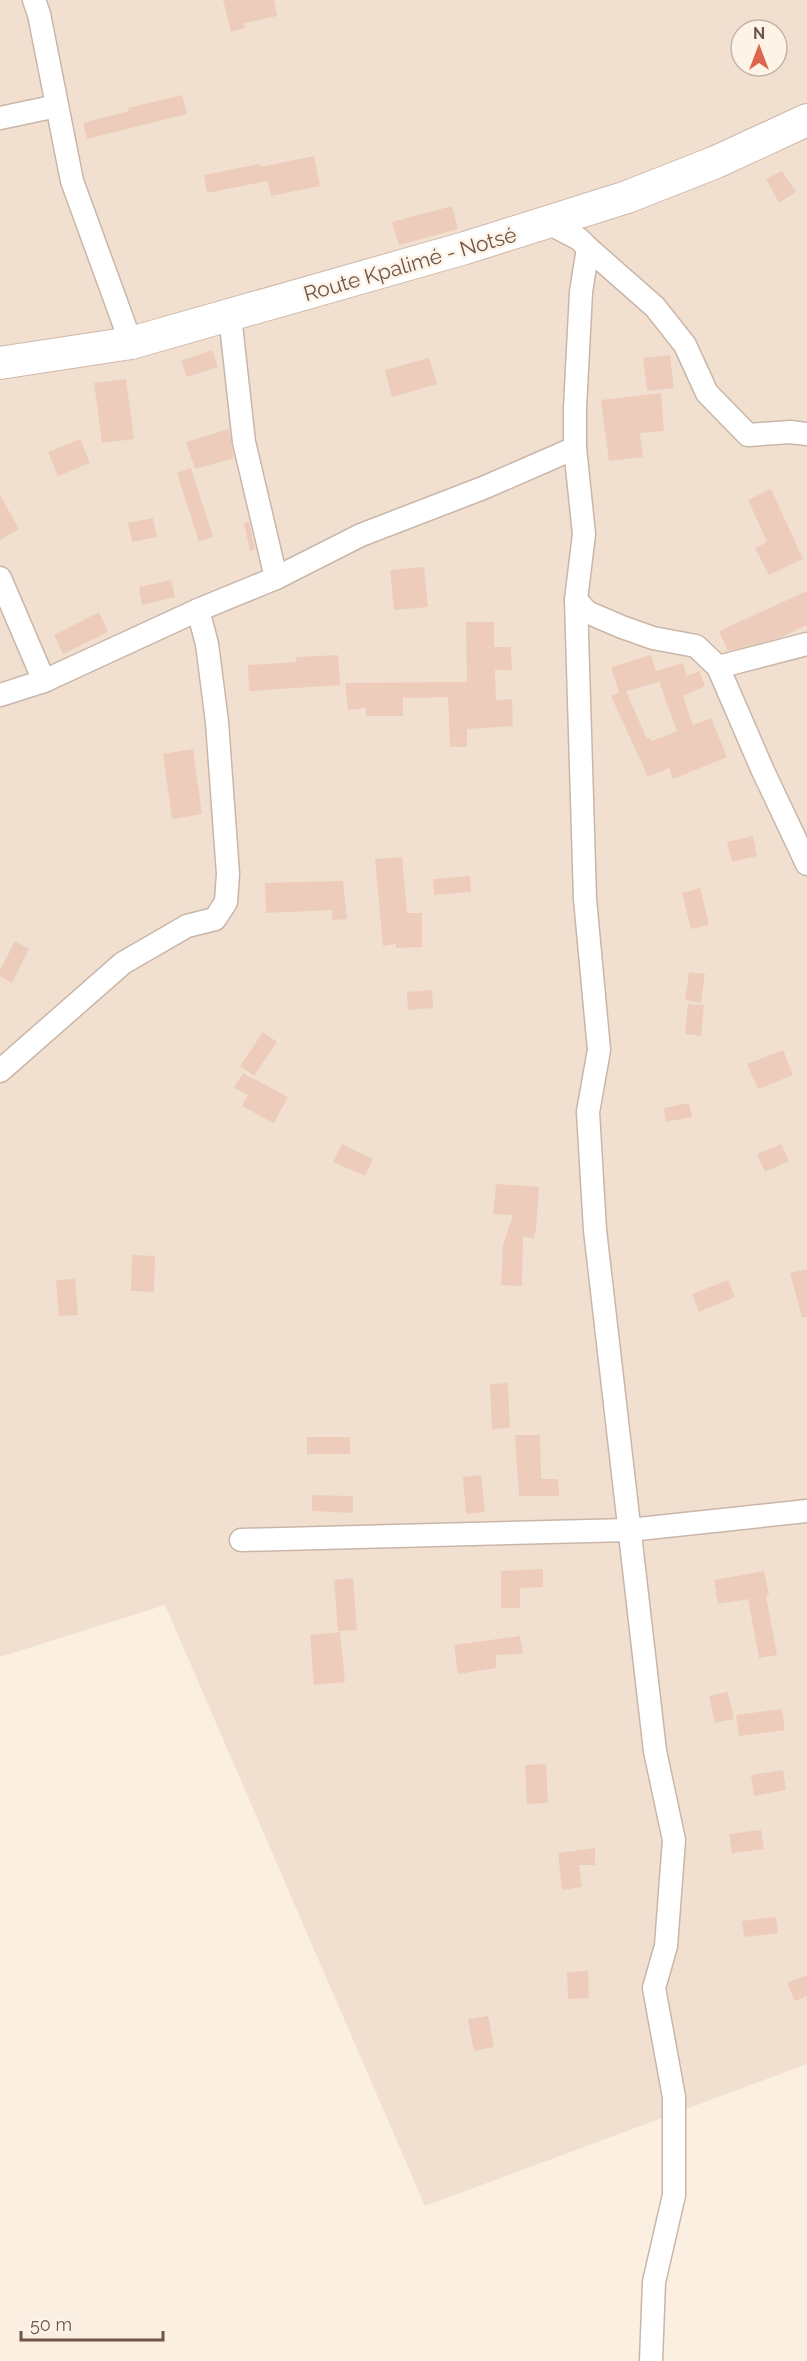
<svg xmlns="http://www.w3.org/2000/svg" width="807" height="2361" font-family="Raleway,sans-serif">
<rect width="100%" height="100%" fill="#faefe1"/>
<path fill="#f1e0d0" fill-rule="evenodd" d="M0 0H807V2064L425 2206 165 1605 0 1657ZM741 30H777V66H741Z"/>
<g fill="#edccbb" fill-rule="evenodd">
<path d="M223 0H274L277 16 244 23 245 28 231 32Z"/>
<path d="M182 95 187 114 87 139 83 123 129 111 128 108Z"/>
<path d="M314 156 320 186 271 196 268 181 207 193 204 175 259 164 260 167Z"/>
<path d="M782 171 796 192 779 203 766 179Z"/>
<path d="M452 206 458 229 399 245 392 222Z"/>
<path d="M212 350 218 367 187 377 181 361Z"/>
<path d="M670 355 674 388 647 391 643 358Z"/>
<path d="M429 358 437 384 392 397 385 370Z"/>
<path d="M126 379 134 439 102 443 94 383Z"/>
<path d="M661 393 664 431 640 433 643 457 609 461 601 400Z"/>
<path d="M229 429 234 458 195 469 186 442Z"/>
<path d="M80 439 90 463 58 476 48 452Z"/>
<path d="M191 468 213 537 199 542 177 473Z"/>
<path d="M771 489 803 559 769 575 755 548 767 542 748 500Z"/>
<path d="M0 495 19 529 0 540Z"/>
<path d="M153 518 157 537 132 542 128 523Z"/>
<path d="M249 522 255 549 250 551 244 523Z"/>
<path d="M424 567 428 607 394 610 390 570Z"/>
<path d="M171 580 175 597 142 605 139 587Z"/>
<path d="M807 591V625L782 637 728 651 719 631Z"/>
<path d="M99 612 108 632 63 654 54 635Z"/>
<path d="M466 622H494V647H511L512 670H495L496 700 512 699 513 726 467 729V747H450L448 697 403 698V716H366V708L348 710 345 683 467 682Z"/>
<path d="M338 655 340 685 249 691 248 665 296 662V657Z"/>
<path d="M651 655 656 671 683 663 687 676 699 671 705 686 683 696 693 725 711 718 727 757 673 779 669 768 648 777 611 696 619 692 611 667ZM658 679 677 731 652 741 650 738 647 739 626 691 659 682Z"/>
<path d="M193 749 202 814 172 819 163 754Z"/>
<path d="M753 836 757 856 732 862 727 842Z"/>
<path d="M402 857 407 913H422V947L396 948V944L383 946 375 859Z"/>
<path d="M470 876 471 892 434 895 433 879Z"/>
<path d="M343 881 347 919 332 920V910L266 913 265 883Z"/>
<path d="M700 888 709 925 691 929 682 893Z"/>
<path d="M15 941 29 949 12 983 0 976V970Z"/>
<path d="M689 972 705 974 701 1003 685 1000Z"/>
<path d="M432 990 433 1008 408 1010 407 992Z"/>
<path d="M688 1004 704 1005 701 1036 685 1034Z"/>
<path d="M263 1032 277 1042 254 1076 240 1066Z"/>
<path d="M783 1050 793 1075 758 1089 747 1064Z"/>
<path d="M243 1073 288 1097 274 1123 242 1106 248 1095 234 1088Z"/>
<path d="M689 1103 692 1117 666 1122 664 1108Z"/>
<path d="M342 1144 373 1159 365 1176 333 1162Z"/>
<path d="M781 1144 789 1161 765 1172 757 1154Z"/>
<path d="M496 1184 539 1187 536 1230 533 1239 523 1236 522 1286 501 1285 503 1245 513 1215 493 1214Z"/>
<path d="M132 1255 155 1256 154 1292 131 1291Z"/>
<path d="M807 1269V1317H802L790 1273Z"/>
<path d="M75 1279 78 1315 59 1316 56 1280Z"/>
<path d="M728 1280 735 1297 699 1312 692 1294Z"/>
<path d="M508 1383 510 1428 492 1429 490 1384Z"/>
<path d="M515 1435H540L541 1479H558L559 1496H519Z"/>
<rect x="307" y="1437" width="43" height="17"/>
<path d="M481 1475 485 1512 466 1514 463 1477Z"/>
<path d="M312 1495 353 1496V1513L312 1511Z"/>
<path d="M543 1569V1587L520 1588V1608H501V1571Z"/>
<path d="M764 1571 769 1595 766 1596 777 1655 759 1658 748 1599 718 1604 714 1580Z"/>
<path d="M353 1578 357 1630 338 1631 334 1580Z"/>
<path d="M340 1632 345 1682 314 1685 310 1635Z"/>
<path d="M520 1636 523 1654 496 1655V1668L458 1674 454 1645Z"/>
<path d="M728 1692 734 1719 715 1723 709 1696Z"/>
<path d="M782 1709 785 1730 739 1736 736 1715Z"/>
<path d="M546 1764 548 1803 527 1804 525 1765Z"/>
<path d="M783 1770 786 1790 754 1796 751 1775Z"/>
<path d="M761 1830 764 1849 732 1853 729 1834Z"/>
<path d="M595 1848V1865H579L582 1887 562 1890 558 1853Z"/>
<path d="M776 1917 778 1933 744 1937 742 1921Z"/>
<path d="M588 1971 589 1998 568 1999 567 1972Z"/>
<path d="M807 1975V1996L795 2001 787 1983Z"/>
<path d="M488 2016 494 2047 474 2051 468 2019Z"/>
</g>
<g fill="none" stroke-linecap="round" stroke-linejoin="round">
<g stroke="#c9b6a9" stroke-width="25">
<g id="street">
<path d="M34 0 39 14 72 181 131 343"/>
<path d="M0 118 57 106"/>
<path d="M548 223 579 239 588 248 581 292 575 408V448L584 534 576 600 587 612 622 627 653 638 696 646 718 667 807 644"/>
<path d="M588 248 655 307 685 345 707 393 748 435 790 432 807 434"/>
<path d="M230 316 244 442 276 578"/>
<path d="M0 578 44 681"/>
<path d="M576 600 585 899 599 1050 588 1112 595 1230 655 1751 674 1840 666 1946 654 1988 674 2097V2195L654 2282 651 2361"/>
<path d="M718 667 763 771 807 864"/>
<path d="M0 695 44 681 198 610"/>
<path d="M0 1071 123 963 187 926 215 919 226 902 228 874 217 722 207 644 198 610 276 578 361 535 483 488 575 448"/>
<path d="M241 1540 629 1530 807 1511"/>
</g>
</g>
<g stroke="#cfb8a9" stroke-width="34">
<path id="secondary" d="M0 363 131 343 465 248 627 197 716 162 807 120"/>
</g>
<use href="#street" stroke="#fff" stroke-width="22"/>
<use href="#secondary" stroke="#fff" stroke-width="32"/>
</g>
<g text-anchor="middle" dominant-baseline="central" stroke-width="5" stroke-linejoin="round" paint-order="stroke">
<g font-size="21" fill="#6f554a" stroke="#fef3e7">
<text transform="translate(410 264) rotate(-16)">Route Kpalimé - Notsé</text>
</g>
</g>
<g transform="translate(759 48)"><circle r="28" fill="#fef3e7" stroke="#c5b4a8" stroke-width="1.5"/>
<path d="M0-4.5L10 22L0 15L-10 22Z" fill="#dc664e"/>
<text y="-9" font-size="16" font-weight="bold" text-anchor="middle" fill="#6f554a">N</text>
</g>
<path d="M21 2331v9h142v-9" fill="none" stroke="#6f554a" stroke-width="3"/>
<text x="30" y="2331" font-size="18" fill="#6f554a" stroke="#fef3e7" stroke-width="4.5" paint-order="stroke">50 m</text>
</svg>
